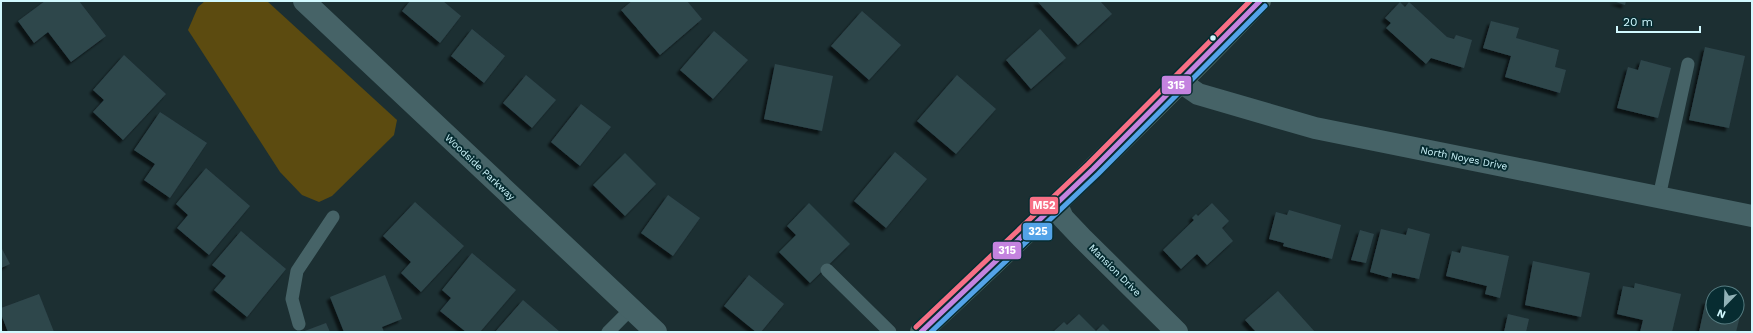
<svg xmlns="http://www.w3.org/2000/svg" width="1753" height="333" font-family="'Work Sans',sans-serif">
<defs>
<filter id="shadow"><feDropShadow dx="-3.5" dy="3.5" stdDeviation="1" flood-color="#0009"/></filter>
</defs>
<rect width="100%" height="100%" fill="#1c2f32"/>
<path fill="#5c4b10" d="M205 1H267L397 120 394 135 332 196 319 202 302 195 280 172 188 30 198 7Z"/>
<g fill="#2f464c" filter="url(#shadow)">
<path d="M45 1H79L106 36 71 62 48 32 34 43 18 21Z"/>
<path d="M410 1H443L461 16 440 43 402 11Z"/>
<path d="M632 1H687L702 19 660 55 621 10Z"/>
<path d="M1037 1H1100L1112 14 1078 45Z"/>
<path d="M1613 1H1626L1625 5Z"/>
<path d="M1400 2 1405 7 1409 2 1447 37 1454 39 1456 35 1472 40 1464 68 1431 58 1426 64 1386 28 1391 23 1385 18Z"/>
<path d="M862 11 901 45 869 80 831 46Z"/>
<path d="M1491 21 1519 28 1516 38 1559 50 1555 67 1566 70 1560 93 1505 77 1511 56 1483 48Z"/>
<path d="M472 29 505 56 484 83 451 56Z"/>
<path d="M1040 29 1066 58 1031 89 1006 60Z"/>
<path d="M714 31 748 60 713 99 680 70Z"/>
<path d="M1705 47 1745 56 1729 128 1689 120Z"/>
<path d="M124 55 166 94 123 140 93 112 104 100 93 90Z"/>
<path d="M1641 60 1671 68 1658 118 1617 108 1628 67 1638 70Z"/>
<path d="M775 64 833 76 822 131 764 119Z"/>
<path d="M526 75 556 100 532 128 503 103Z"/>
<path d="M957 75 996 109 956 154 917 121Z"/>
<path d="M581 104 611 127 580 166 551 142Z"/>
<path d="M160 112 207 143 170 198 144 180 155 164 134 150Z"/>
<path d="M895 152 927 179 886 228 854 201Z"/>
<path d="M625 153 656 184 625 216 593 185Z"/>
<path d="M206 168 250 206 209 255 177 228 188 215 176 204Z"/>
<path d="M668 195 700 218 673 256 641 233Z"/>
<path d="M415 202 464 246 421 292 401 273 411 262 383 236Z"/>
<path d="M809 203 850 244 810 283 779 252 796 235 787 226Z"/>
<path d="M1212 203 1229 221 1222 228 1233 241 1207 265 1197 254 1181 269 1163 250 1194 220 1192 218 1196 214 1198 216Z"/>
<path d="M1289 210 1341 225 1332 259 1283 246 1284 243 1269 239 1276 212 1287 215Z"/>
<path d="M1408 228 1430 234 1419 279 1392 273 1391 278 1370 272 1381 229 1406 235Z"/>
<path d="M1360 230 1374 234 1366 263 1351 260Z"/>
<path d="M241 231 286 269 247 317 214 290 226 276 212 265Z"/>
<path d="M1462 246 1509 256 1500 298 1485 294 1487 286 1446 276 1452 251 1460 253Z"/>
<path d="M1 247 10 264 1 268Z"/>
<path d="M472 253 516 290 480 332H466L440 311 451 298 442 290Z"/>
<path d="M1533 261 1590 273 1581 317 1525 305Z"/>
<path d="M385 275 402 319 382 327 384 332H344L330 297Z"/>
<path d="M749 275 784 304 761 332H756L724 306Z"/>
<path d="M1635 283 1681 294 1672 332H1640L1643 320 1617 314 1623 286 1634 288Z"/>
<path d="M1278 291 1315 332H1256L1245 320Z"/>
<path d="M39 294 54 332H8L1 314V308Z"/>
<path d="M1711 295H1713V317H1737V307L1742 308 1736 332H1699L1706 300 1709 302Z"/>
<path d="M523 300 560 332H495Z"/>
<path d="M1079 314 1096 331 1103 324 1111 332H1053L1064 322 1067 325Z"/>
<path d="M1508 314 1529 319 1526 332H1504Z"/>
<path d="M326 323 330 332H302Z"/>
</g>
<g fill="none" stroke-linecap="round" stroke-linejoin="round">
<g stroke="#466367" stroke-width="13">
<path d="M1659 197 1688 64"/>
<path d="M827 270 890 332"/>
<path d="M299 324 292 299 297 271 333 217"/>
<path d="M608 332 631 309"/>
</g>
<g stroke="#466367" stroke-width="22">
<path d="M304 1 656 332"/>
<path d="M1182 83 1198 94 1315 128 1752 216"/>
<path d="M1057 205 1063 218 1082 238 1177 332"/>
</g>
<path stroke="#4d6863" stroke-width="22" d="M921 332C1037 224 1151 115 1260 1"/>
<g stroke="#072c31" stroke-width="8">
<path id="bus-1" d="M921 332 1093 169 1260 1"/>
</g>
<g stroke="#072c31" stroke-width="8">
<path id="bus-2" d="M931 332 1098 174 1265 6"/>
</g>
<g stroke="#072c31" stroke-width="8">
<path id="bus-3" d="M916 327 1088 164 1250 1"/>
</g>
<use href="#bus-1" stroke="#c483df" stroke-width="5"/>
<use href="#bus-2" stroke="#53a3e8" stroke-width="5"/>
<use href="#bus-3" stroke="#f76f85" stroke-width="5"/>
</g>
<circle fill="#d1f9ff" stroke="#072c31" stroke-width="1.5" cx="1213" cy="38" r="3.5"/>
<g text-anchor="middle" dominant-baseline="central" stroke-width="4" stroke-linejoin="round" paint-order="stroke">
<g font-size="10" fill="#d1f9ff" stroke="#072c31">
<text transform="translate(1464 158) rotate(11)">North Noyes Drive</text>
<text transform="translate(480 167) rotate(43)">Woodside Parkway</text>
<text transform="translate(1115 270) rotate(45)">Mansion Drive</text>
</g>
</g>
<g stroke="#072c31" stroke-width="1.5">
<rect x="1161" y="75" width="31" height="20" rx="4" fill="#c483df"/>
<rect x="1029" y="196" width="30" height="19" rx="4" fill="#f76f85"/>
<rect x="1022" y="222" width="31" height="19" rx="4" fill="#53a3e8"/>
<rect x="992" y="241" width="30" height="19" rx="4" fill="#c483df"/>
</g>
<g font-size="11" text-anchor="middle" font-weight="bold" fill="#fff">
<text x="1176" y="89">315</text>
<text x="1044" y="209">M52</text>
<text x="1038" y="235">325</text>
<text x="1007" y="254">315</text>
</g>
<rect width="1753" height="333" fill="none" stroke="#d1f9ff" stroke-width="4"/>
<g transform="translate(1725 305) rotate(203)"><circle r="19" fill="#072c31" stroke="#587e83"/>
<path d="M0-3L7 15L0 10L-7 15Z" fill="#92b2b7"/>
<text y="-6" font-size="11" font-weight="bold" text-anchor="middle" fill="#d1f9ff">N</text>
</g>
<path d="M1617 26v6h83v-6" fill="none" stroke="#d1f9ff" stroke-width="2"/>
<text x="1623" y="26" font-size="12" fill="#d1f9ff" stroke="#072c31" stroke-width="3" paint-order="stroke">20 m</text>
</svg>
